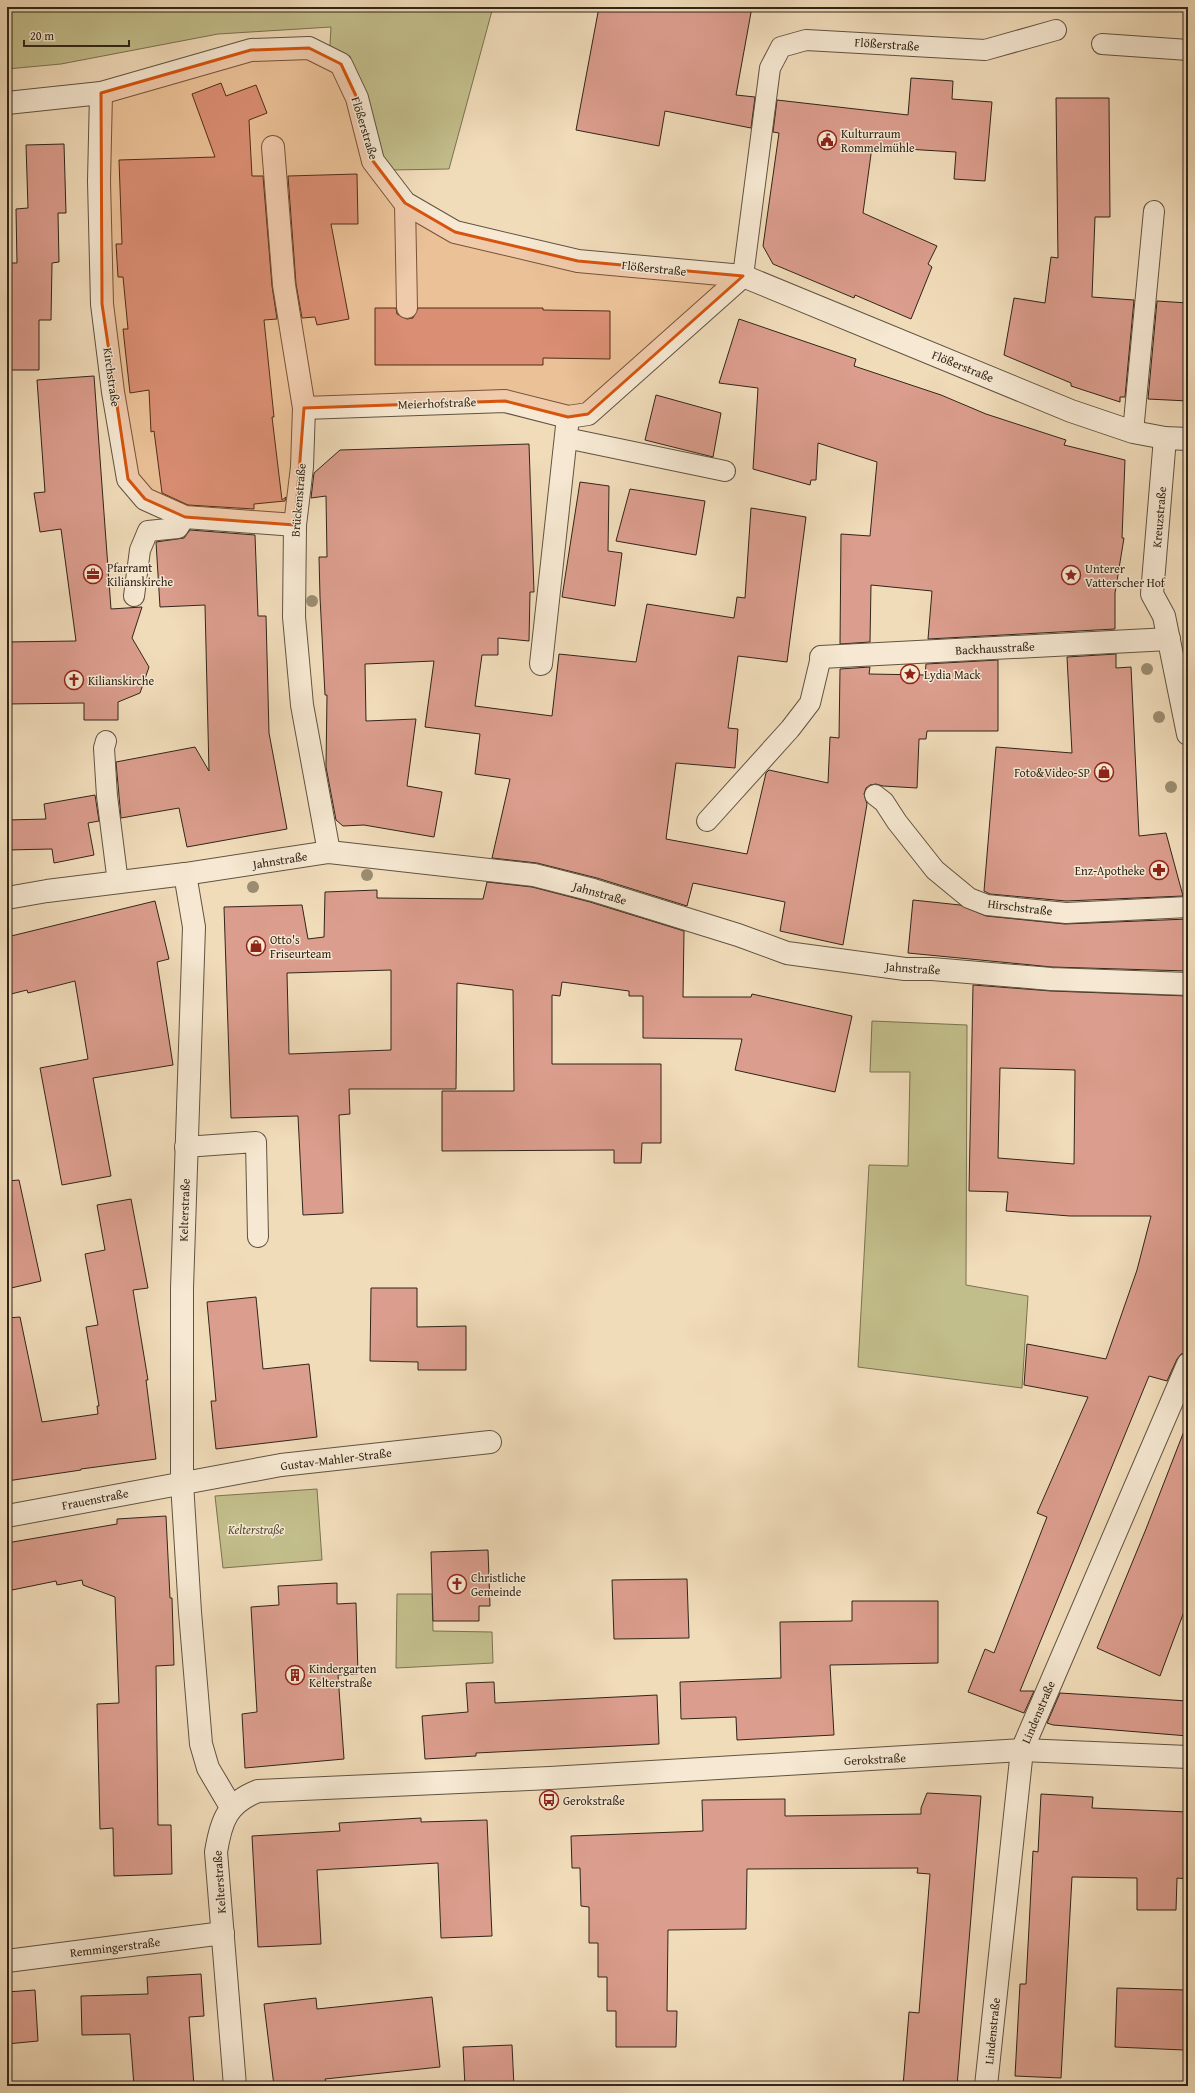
<svg xmlns="http://www.w3.org/2000/svg" width="1195" height="2093" font-family="'Gentium Book Plus',serif">
<rect width="100%" height="100%" fill="#f1dcba"/>
<filter id="stains"><feTurbulence type="fractalNoise" baseFrequency=".005" numOctaves="4"/><feColorMatrix values="0 0 0 0 .2 0 0 0 0 .09 0 0 0 0 .02 0 0 0 .5 -.17"/></filter>
<radialGradient id="worn" r=".72"><stop offset=".6" stop-color="#630" stop-opacity="0"/><stop offset="1" stop-color="#630" stop-opacity=".3"/></radialGradient>
<g fill="#c2be8b" stroke="#7a7252">
<path d="M7 7H493L449 169 391 170 329 62 331 27 218 34 61 64 7 69Z"/>
<path d="M872 1021 967 1025 966 1285 1028 1296 1022 1388 858 1367 869 1165 908 1166 910 1072H870Z"/>
<path d="M317 1489 322 1560 223 1568 215 1496Z"/>
<path d="M397 1594H432L433 1631 492 1632 493 1663 396 1668Z"/>
</g>
<g fill="#db9d8d" stroke="#312519" fill-rule="evenodd">
<path d="M599 7H752L736 95 755 97 751 128 665 111 659 146 576 130Z"/>
<path d="M911 78 953 81 952 99 992 102 985 181 954 179 956 152 872 147 863 213 937 246 928 264 932 267 911 319 855 295 854 298 773 264 763 246 779 133 773 132 777 100 908 115Z"/>
<path d="M221 83 226 96 256 85 267 113 249 120 252 176H263L272 286 277 319 264 320 274 417H272L282 500 286 497 285 501 254 504V509L188 505 162 493 154 431 151 432 149 390 130 393 123 329H128L123 277H118L116 244H122L119 160 215 157 192 94Z"/>
<path d="M1056 98H1109L1110 217H1095L1092 297 1134 300 1125 397H1120V402L1071 386V383L1004 355 1014 298 1045 303 1051 257 1058 258Z"/>
<path d="M64 144 66 213H58L59 262 52 263 51 320H39V370H7L9 263H17L16 209 28 208 26 145Z"/>
<path d="M357 174 358 224H331L349 319 317 325 315 317 302 318 296 284 288 176Z"/>
<path d="M1157 301 1188 303V401L1148 399Z"/>
<path d="M375 308H396L397 314 407 319 413 318 418 308H543V310L610 311V359L543 358V365H375Z"/>
<path d="M739 319 856 359 854 366 941 395 986 414 1066 440 1064 445 1125 460 1122 538H1124L1115 593V629L928 639 932 591 871 585 870 642 840 644 841 534 870 536 877 462 818 443 816 480H811L810 485 753 469 758 388 719 383Z"/>
<path d="M94 376 111 609 142 607 132 638 149 667 140 693 118 702V720H84V703L7 704V642L76 641 61 529 40 532 34 493 45 492 37 380Z"/>
<path d="M656 395 721 413 713 457 645 440Z"/>
<path d="M529 444 534 592H530L529 641 498 638V655H482L475 706 552 716 559 654 636 662 647 604 734 618 737 597 745 598 751 508 806 517 787 662 738 656 728 728 738 729 735 768 676 763 666 839 747 854 766 773 769 770 828 783 830 737 839 738 840 669 870 667 869 674 925 675 926 664 998 660V731H927L926 739H919L917 788 883 786 876 784 870 785 866 788 864 794 867 804 843 945 780 931 785 902 693 883 687 906 597 878 537 863 492 858 510 779 475 774 480 734 425 727 434 661 365 664 366 721 416 719 407 786 442 792 434 837 364 825 343 826 336 820 326 767 327 695H325L320 597 319 557H327L326 496 311 498 314 473 340 450Z"/>
<path d="M580 482 609 486 608 551 622 553 615 606 562 597Z"/>
<path d="M630 489 705 501 696 555 616 541Z"/>
<path d="M190 530 255 535 258 616H266L269 733 287 829 187 847 179 808 121 818 116 762 195 747 209 771 205 605 160 607 156 542 184 538Z"/>
<path d="M1116 654V668L1131 667 1139 836 1166 833 1183 896 1066 901 990 894 984 891 996 747 1072 753 1067 657Z"/>
<path d="M95 795 99 821 88 823 94 855 54 863 52 849 7 850V820L46 819 44 804Z"/>
<path d="M487 882 532 887 590 902 684 931 683 997H751L752 994 852 1016 835 1092 735 1070 742 1039 643 1038V996H629V991L562 982 560 996 552 995V1064H661V1143H642L641 1163H614V1150L442 1151V1091H514L513 990 457 983 456 1089H349L350 1114 339 1115 343 1213 303 1215 298 1116 231 1118 224 907 302 905 308 939 324 937 325 892 377 890V898L483 899ZM391 970V1050L289 1054 287 973Z"/>
<path d="M913 900 960 905 986 916 1065 924 1188 919V971L1052 967 908 953Z"/>
<path d="M155 901 169 959 157 962 173 1065 93 1078 111 1176 62 1185 40 1068 88 1059 75 981 28 993 27 990 7 995V937Z"/>
<path d="M973 985 1051 991 1188 996V1352L1181 1354 1177 1359 1167 1381 1149 1376 1020 1691H1034L1024 1713 968 1692 985 1649 994 1653 1047 1517 1037 1513 1088 1397 1024 1385 1027 1344 1106 1359 1137 1270 1151 1216H1070L1006 1211 1008 1192 969 1191ZM1000 1068 1075 1070 1074 1164 998 1158Z"/>
<path d="M19 1180 41 1281 7 1289V1181Z"/>
<path d="M131 1199 148 1288 133 1290 148 1380H146L156 1459 81 1469V1470L7 1481V1318L20 1317 42 1422 98 1414 97 1406H99L86 1327 98 1325 85 1254 105 1250 97 1205Z"/>
<path d="M371 1288H417V1327L466 1326V1370H418V1362L370 1361Z"/>
<path d="M256 1297 263 1369 309 1364 317 1437 216 1449 211 1401H216L207 1302Z"/>
<path d="M1186 1426 1188 1427V1601L1160 1676 1097 1648 1146 1529Z"/>
<path d="M166 1516 170 1598H172L174 1665 156 1666 158 1825H171L172 1874 114 1876 113 1828 100 1829 97 1704 119 1703 115 1597 83 1585 82 1580 57 1585 56 1581 7 1591V1543L117 1524V1519Z"/>
<path d="M488 1550 490 1606H479V1621H433L431 1552Z"/>
<path d="M687 1579 689 1638 614 1639 612 1580Z"/>
<path d="M337 1583V1604L356 1603 358 1674 338 1675 344 1759 245 1768 242 1714 257 1712 251 1607 279 1605 278 1586Z"/>
<path d="M852 1601H938V1663L830 1665 834 1735 737 1740 736 1717 681 1719 680 1682 781 1678 780 1622 852 1621Z"/>
<path d="M494 1682 495 1703 657 1695 659 1744 476 1753V1756L425 1759 422 1716 468 1712 466 1683Z"/>
<path d="M1060 1693 1188 1701V1736L1053 1725 1047 1723Z"/>
<path d="M927 1793 981 1796 957 2086H903L909 2012 919 2013 930 1874 917 1873 918 1868 747 1869 746 1929 668 1930 667 2011H677L676 2047H616V2011H607V1977H598V1943H589V1907L581 1906 580 1868H572L571 1836 703 1831 702 1800 785 1799V1816L921 1814V1808Z"/>
<path d="M1041 1794 1093 1797 1092 1808 1188 1812V1879L1177 1878 1176 1910H1137V1878L1072 1877 1061 2078 1015 2076 1020 1984H1026L1033 1851 1038 1852Z"/>
<path d="M421 1818V1822L487 1820 492 1936 441 1938 438 1863 317 1870 321 1944 258 1947 252 1836 340 1831 339 1823Z"/>
<path d="M201 1974 204 2016 189 2017 194 2086H134L130 2034 82 2035 81 1996 148 1994 147 1977Z"/>
<path d="M1117 1988 1186 1990 1184 2050 1115 2047Z"/>
<path d="M35 1990 38 2041 7 2044V1992Z"/>
<path d="M432 1997 440 2067 325 2079 326 2083 295 2086H274L264 2004 316 1998 317 2009Z"/>
<path d="M512 2045 514 2086H465L463 2047Z"/>
</g>
<g fill="none" stroke-linecap="round" stroke-linejoin="round">
<g stroke="#615341" stroke-width="22">
<g id="service">
<path d="M1102 44 1188 50"/>
<path d="M405 203 407 308"/>
<path d="M743 276 770 68 781 47 806 40 985 50 1056 30"/>
<path d="M1133 432 1154 211"/>
<path d="M566 438 725 471"/>
<path d="M134 596 140 550 148 531 178 528 185 517"/>
<path d="M106 741 104 748 107 796 118 883"/>
<path d="M875 795 884 802 897 822 935 870 969 898 987 905 1066 913 1188 907"/>
<path d="M707 821 790 729 810 703 821 657"/>
<path d="M185 1147 256 1142 258 1237"/>
</g>
</g>
<g stroke="#615341" stroke-width="24">
<g id="minor">
<path d="M101 93 99 181 102 304 113 392 128 479 145 499 185 517 295 525"/>
<path d="M7 103 101 93 251 50 309 48 341 64 357 98 373 161 405 203 455 232 578 261 743 276 1071 411 1133 432 1165 438 1188 439"/>
<path d="M273 147 284 285 304 408 302 467 295 525 294 617 302 705 329 852"/>
<path d="M304 408 505 401 568 417 588 414 743 276"/>
<path d="M1165 438 1152 594 1164 616 1188 734"/>
<path d="M821 657 1169 639"/>
<path d="M541 664 568 417"/>
<path d="M185 874 194 927 182 1288V1483L190 1612 201 1744 208 1768 231 1807"/>
<path d="M7 898 47 891 185 874 329 852 534 875 593 890 738 935 787 953 905 969H932L1051 979 1188 984"/>
<path d="M7 1516 281 1465 490 1442"/>
<path d="M7 1961 223 1933"/>
<path d="M235 2086 216 1852C221 1821 227 1803 258 1791L550 1778 1022 1750 1188 1757"/>
<path d="M986 2086 1022 1750 1188 1364"/>
</g>
</g>
<use href="#service" stroke="#f6e8d2" stroke-width="20"/>
<use href="#minor" stroke="#f6e8d2" stroke-width="22"/>
</g>
<g fill="#9b8c71">
<circle cx="312" cy="601" r="6"/>
<circle cx="1147" cy="669" r="6"/>
<circle cx="1159" cy="717" r="6"/>
<circle cx="1171" cy="787" r="6"/>
<circle cx="367" cy="875" r="6"/>
<circle cx="253" cy="887" r="6"/>
</g>
<path fill="#d6540d" fill-opacity="0.2" stroke="#d6540d" stroke-width="3" stroke-linejoin="round" d="M309 48 341 64 357 98 373 161 405 203 455 232 578 261 743 276 588 414 568 417 505 401 304 408 295 525 185 517 145 499 128 479 102 304 101 93 251 50Z"/>
<defs>
<g id="civic-ring" transform="scale(1)"><circle r="9.5" fill="#f6e8d2" stroke="#8f2418" stroke-width="1.5"/><path d="M-.6-6.5H3V-4.5H.6V-3L4-1V1h2V6H-6V1h2V-1L-.6-3ZM-1.2 2.5V6h2.4V2.5Z" fill="#8f2418"/></g>
<g id="office-ring" transform="scale(1)"><circle r="9.5" fill="#f6e8d2" stroke="#8f2418" stroke-width="1.5"/><path d="M-6-3h4V-5.5h4V-3h4V5H-6ZM-1-4.5V-3h2v-1.5ZM-6 0V1H6V0Z" fill="#8f2418"/></g>
<g id="sight-ring" transform="scale(1)"><circle r="9.5" fill="#f6e8d2" stroke="#8f2418" stroke-width="1.5"/><path d="M0-6L1.8-2.2L6-1.7L2.9 1.2L3.7 5.4L0 3.3L-3.7 5.4L-2.9 1.2L-6-1.7L-1.8-2.2Z" fill="#8f2418"/></g>
<g id="church-ring" transform="scale(1)"><circle r="9.5" fill="#f6e8d2" stroke="#8f2418" stroke-width="1.5"/><path d="M-1.2-6h2.4v3.5h3.3v2.4h-3.3V6h-2.4V-.1h-3.3v-2.4h3.3Z" fill="#8f2418"/></g>
<g id="shop-ring" transform="scale(1)"><circle r="9.5" fill="#f6e8d2" stroke="#8f2418" stroke-width="1.5"/><path d="M-5-2.5h2.3a2.7 3.5 0 0 1 5.4 0H5L5.5 6h-11ZM-1.5-2.5h3a1.5 2.3 0 0 0-3 0Z" fill="#8f2418"/></g>
<g id="pharmacy-ring" transform="scale(1)"><circle r="9.5" fill="#f6e8d2" stroke="#8f2418" stroke-width="1.5"/><path d="M-2-6h4v4h4v4h-4v4h-4v-4h-4v-4h4Z" fill="#8f2418"/></g>
<g id="building-ring" transform="scale(1)"><circle r="9.5" fill="#f6e8d2" stroke="#8f2418" stroke-width="1.5"/><path d="M-4-6H4V6H1V3H-1V6H-4ZM-2.5-4.3h1.7v1.8h-1.7ZM.8-4.3h1.7v1.8H.8ZM-2.5-1h1.7V.8h-1.7ZM.8-1h1.7V.8H.8Z" fill="#8f2418"/></g>
<g id="bus-ring" transform="scale(1)"><circle r="9.5" fill="#f6e8d2" stroke="#8f2418" stroke-width="1.5"/><path d="M-5-6H5V4H4V6H2V4H-2V6H-4V4H-5ZM-3.5-4V0h7V-4ZM-3.5 1.2v1.5H-2V1.2ZM2 1.2v1.5H3.5V1.2Z" fill="#8f2418"/></g>
</defs>
<g fill-rule="evenodd">
<use href="#civic-ring" x="827" y="140"/>
<use href="#office-ring" x="93" y="574"/>
<use href="#sight-ring" x="1071" y="575"/>
<use href="#sight-ring" x="910" y="674"/>
<use href="#church-ring" x="74" y="680"/>
<use href="#shop-ring" x="1104" y="772"/>
<use href="#pharmacy-ring" x="1159" y="870"/>
<use href="#shop-ring" x="256" y="946"/>
<use href="#church-ring" x="457" y="1584"/>
<use href="#building-ring" x="295" y="1675"/>
<use href="#bus-ring" x="549" y="1800"/>
</g>
<g text-anchor="middle" dominant-baseline="central" stroke-width="3" stroke-linejoin="round" paint-order="stroke">
<g font-size="12" fill="#312519" stroke="#f6e8d2">
<text transform="translate(887 44) rotate(4)">Flößerstraße</text>
<text transform="translate(365 128) rotate(73)">Flößerstraße</text>
<text transform="translate(654 268) rotate(6)">Flößerstraße</text>
<text transform="translate(963 366) rotate(22)">Flößerstraße</text>
<text transform="translate(112 377) rotate(82)">Kirchstraße</text>
<text transform="translate(437 403) rotate(-2)">Meierhofstraße</text>
<text transform="translate(298 500) rotate(-85)">Brückenstraße</text>
<text transform="translate(1159 517) rotate(-85)">Kreuzstraße</text>
<text transform="translate(995 648) rotate(-3)">Backhausstraße</text>
<text transform="translate(280 860) rotate(-9)">Jahnstraße</text>
<text transform="translate(600 893) rotate(16)">Jahnstraße</text>
<text transform="translate(1020 907) rotate(7)">Hirschstraße</text>
<text transform="translate(913 968) rotate(4)">Jahnstraße</text>
<text transform="translate(184 1210) rotate(-88)">Kelterstraße</text>
<text transform="translate(336 1459) rotate(-7)">Gustav-Mahler-Straße</text>
<text transform="translate(95 1499) rotate(-11)">Frauenstraße</text>
<text transform="translate(1038 1712) rotate(-67)">Lindenstraße</text>
<text transform="translate(875 1759) rotate(-3)">Gerokstraße</text>
<text transform="translate(219 1882) rotate(-94)">Kelterstraße</text>
<text transform="translate(115 1947) rotate(-7)">Remmingerstraße</text>
<text transform="translate(992 2031) rotate(-84)">Lindenstraße</text>
</g>
<g font-size="12" fill="#312519" stroke="#f6e8d2" text-anchor="start">
<text x="841" y="133">Kulturraum<tspan x="841" dy="14">Rommelmühle</tspan></text>
<text x="107" y="567">Pfarramt<tspan x="107" dy="14">Kilianskirche</tspan></text>
<text x="1085" y="568">Unterer<tspan x="1085" dy="14">Vatterscher Hof</tspan></text>
<text x="924" y="674">Lydia Mack</text>
<text x="88" y="680">Kilianskirche</text>
<text x="1090" y="772" text-anchor="end">Foto&amp;Video-SP</text>
<text x="1145" y="870" text-anchor="end">Enz-Apotheke</text>
<text x="270" y="939">Otto's<tspan x="270" dy="14">Friseurteam</tspan></text>
<text x="471" y="1577">Christliche<tspan x="471" dy="14">Gemeinde</tspan></text>
<text x="309" y="1668">Kindergarten<tspan x="309" dy="14">Kelterstraße</tspan></text>
<text x="563" y="1800">Gerokstraße</text>
</g>
<g font-size="12" font-style="italic" fill="#554b36" stroke="#f6e8d2">
<text x="256" y="1529">Kelterstraße</text>
</g>
</g>
<rect width="1195" height="2093" fill="none" stroke="#f1dcba" stroke-width="24"/>
<rect x="8" y="8" width="1179" height="2077" fill="none" stroke="#312519" stroke-width="2"/>
<rect x="12" y="12" width="1171" height="2069" fill="none" stroke="#312519"/>
<path d="M24 40v6h105v-6" fill="none" stroke="#312519" stroke-width="2"/>
<text x="30" y="40" font-size="12" fill="#312519" stroke="#f6e8d2" stroke-width="3" paint-order="stroke">20 m</text>
<rect width="100%" height="100%" filter="url(#stains)"/>
<rect width="100%" height="100%" fill="url(#worn)"/>
</svg>
